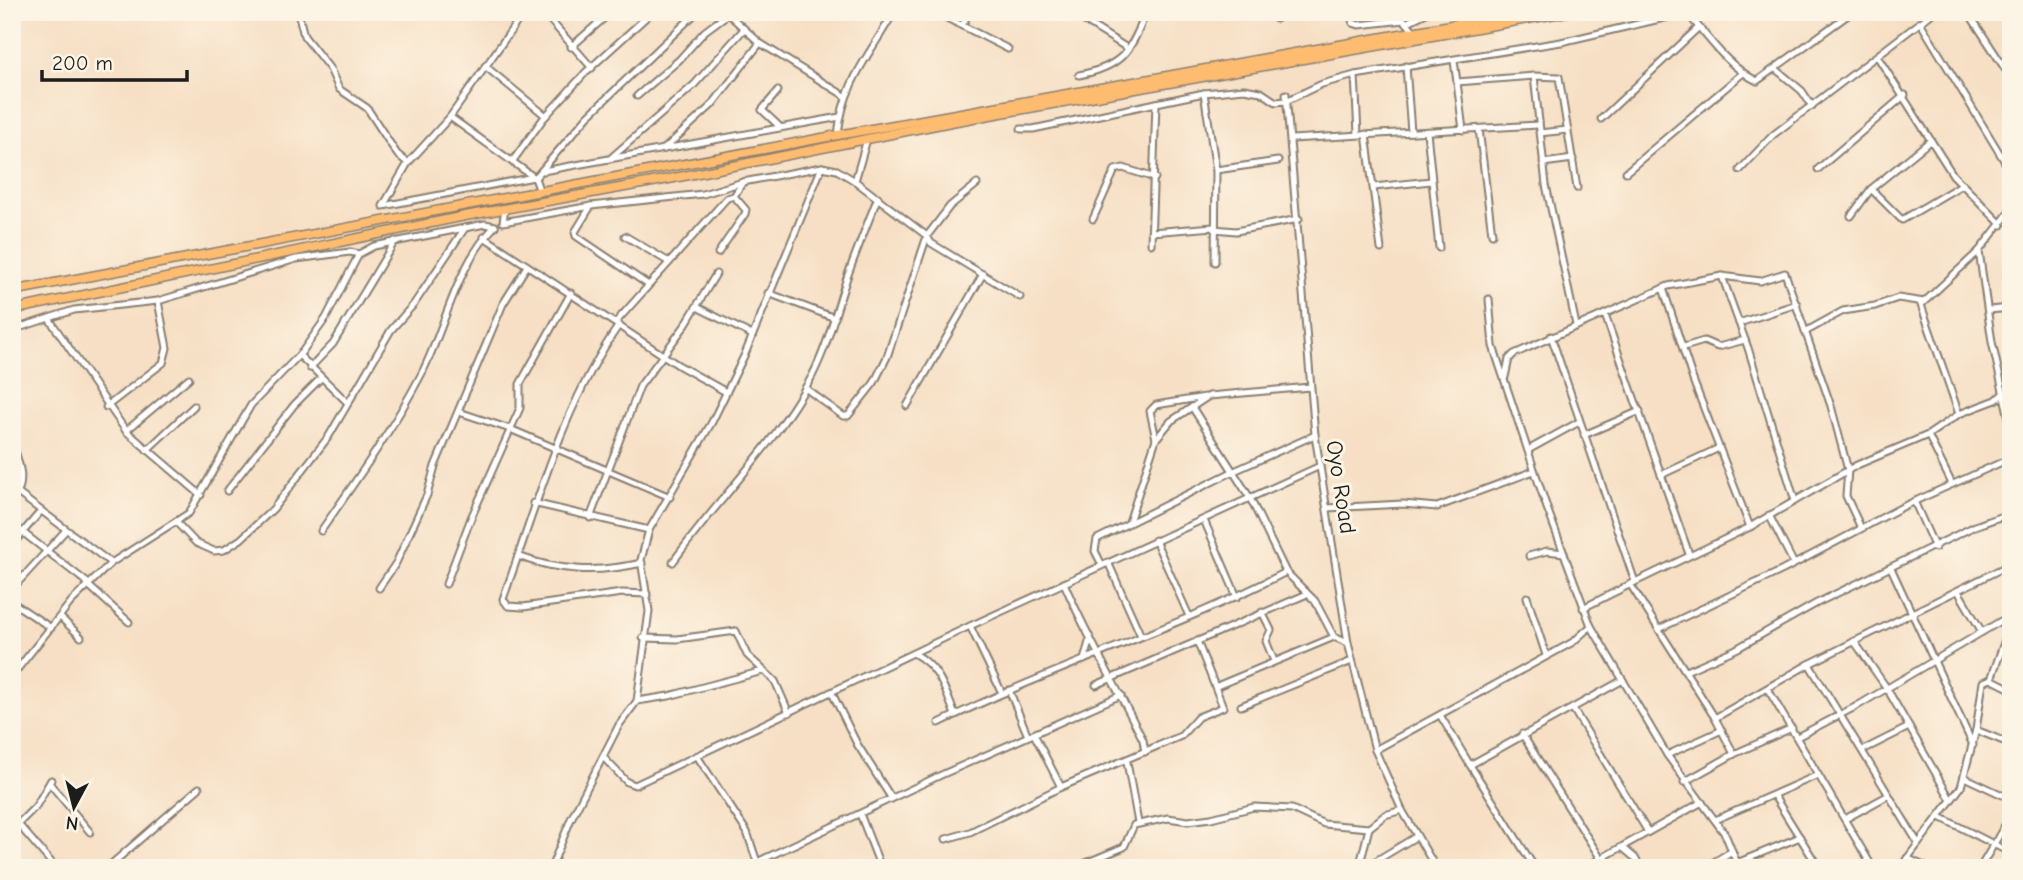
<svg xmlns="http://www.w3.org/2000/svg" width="2023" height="880" font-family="'Comic Neue',sans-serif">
<rect width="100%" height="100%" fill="#fcf5e5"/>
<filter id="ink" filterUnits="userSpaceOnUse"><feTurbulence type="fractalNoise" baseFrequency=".0143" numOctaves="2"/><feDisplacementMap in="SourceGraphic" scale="14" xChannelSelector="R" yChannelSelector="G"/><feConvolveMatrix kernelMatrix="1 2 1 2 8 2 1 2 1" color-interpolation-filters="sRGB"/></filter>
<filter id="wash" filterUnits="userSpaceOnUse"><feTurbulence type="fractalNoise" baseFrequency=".00686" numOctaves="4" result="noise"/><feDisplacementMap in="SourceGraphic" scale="28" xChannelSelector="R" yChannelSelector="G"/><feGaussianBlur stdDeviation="1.57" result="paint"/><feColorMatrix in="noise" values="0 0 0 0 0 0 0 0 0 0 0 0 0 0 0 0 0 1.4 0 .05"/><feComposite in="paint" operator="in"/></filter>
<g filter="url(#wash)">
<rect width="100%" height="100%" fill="#f6dfc4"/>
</g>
<g filter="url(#ink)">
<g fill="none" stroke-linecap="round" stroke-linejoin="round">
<g stroke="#897e70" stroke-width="9">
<g id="minor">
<path d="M298 12 304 36 330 69 339 89 367 108 397 154 408 163"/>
<path d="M524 12 450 117 408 163 383 206 534 177"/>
<path d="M543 12 592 68"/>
<path d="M726 12 760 43 845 96"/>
<path d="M935 12 1008 49"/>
<path d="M1070 12 1127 48"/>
<path d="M1275 12 1276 19"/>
<path d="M1349 12 1353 23 1359 25 1404 20 1415 32"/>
<path d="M1968 12 2011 78"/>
<path d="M1687 13C1709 38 1727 66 1757 81L1852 12"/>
<path d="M1408 22 1428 12"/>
<path d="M1920 22 2011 172"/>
<path d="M962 26 969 12"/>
<path d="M571 47 611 12"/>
<path d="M1877 56 1953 175 2002 225"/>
<path d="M1454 61 1457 82 1534 76 1559 77 1577 188"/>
<path d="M485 66 546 116"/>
<path d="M1406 66 1411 132"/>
<path d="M1777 70 1802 91 1812 106"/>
<path d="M1079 75C1121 67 1131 52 1146 12"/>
<path d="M1355 75 1358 134"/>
<path d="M1534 76 1546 185 1576 325"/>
<path d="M1457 82 1463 130"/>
<path d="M778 91 762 110 779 126"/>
<path d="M1204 93 1216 170 1215 262"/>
<path d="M1286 94 1315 435 1348 643 1375 750 1402 810 1436 868"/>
<path d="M637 96 679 60 705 31 728 14"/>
<path d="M450 117 535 178 540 192"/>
<path d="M1601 119 1698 28"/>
<path d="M1021 129H1033L1204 93 1244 89 1261 92 1276 102 1286 101 1322 84 1355 75 1561 42 1690 12"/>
<path d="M1479 129 1492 234"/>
<path d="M1427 132 1439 248"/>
<path d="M1539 133 1568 130"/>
<path d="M1366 134 1381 249"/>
<path d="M838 135C843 83 869 56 894 12"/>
<path d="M1291 139 1538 125"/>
<path d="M664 149 712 105 760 43"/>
<path d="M611 158 694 85 744 29"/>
<path d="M512 162 543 119 586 72 652 12"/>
<path d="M1543 163 1573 159"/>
<path d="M1818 169 1905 95"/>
<path d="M1216 170 1278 161"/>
<path d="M1740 170 1773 135 1934 12"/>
<path d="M543 171 840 117"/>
<path d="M1626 172 1743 73"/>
<path d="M535 178 588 116 697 12"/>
<path d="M855 181 867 139"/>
<path d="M1374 187 1431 181"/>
<path d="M1871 189 1902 220 1963 184"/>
<path d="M591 206 575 232 576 236 647 284"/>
<path d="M505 208 503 222 591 206 703 194 743 182 822 167 837 170 855 181 927 236 931 243 1020 297"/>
<path d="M1851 216 1871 189 1930 141"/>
<path d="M1093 219 1115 170 1123 168 1155 178"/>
<path d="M1214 229 1236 231 1299 219"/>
<path d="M1151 232 1214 227"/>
<path d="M625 236 669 262"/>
<path d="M484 237 678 365 726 392"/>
<path d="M1151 244 1156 103"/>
<path d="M1979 251 1992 342 2011 427"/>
<path d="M718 253 745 214 746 210 734 196"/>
<path d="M1722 276 1748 348 1795 501"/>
<path d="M1663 288 1693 380 1750 527"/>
<path d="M768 293 835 318"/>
<path d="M1920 302 1959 414"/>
<path d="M697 307 752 335"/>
<path d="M1989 310 2011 308"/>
<path d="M1605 315 1689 554"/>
<path d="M50 320 126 431 201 495"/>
<path d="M616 322 727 198 734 196 743 182"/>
<path d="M1739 323 1797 304"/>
<path d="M619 325C562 407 537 505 503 599L508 606 523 607 622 593 647 594"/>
<path d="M12 330 74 310 158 301 296 259 350 252 359 254"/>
<path d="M1805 332 1843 311 1875 306 1898 298 1924 302 1979 251 2011 210"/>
<path d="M1551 336 1635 582 1583 608"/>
<path d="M1684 347 1704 341 1718 347 1745 340"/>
<path d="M299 355 348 403"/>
<path d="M310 368 333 344 395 241"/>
<path d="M1505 377 1509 359 1514 354 1668 286 1722 276 1760 281 1785 273 1831 406 1848 470 1846 496 1861 528"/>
<path d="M805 388 843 416H848L874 383 887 357 927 236 950 206 977 184"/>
<path d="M907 406 983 274"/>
<path d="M106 407 163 363 167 348 158 301"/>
<path d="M1192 407 1250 498 1286 572 1315 601 1334 637 1348 643"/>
<path d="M459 412 510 429 670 497"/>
<path d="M126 431 189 378"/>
<path d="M1584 435 1640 411"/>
<path d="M1928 435 1952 484"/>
<path d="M1156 439 1150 411 1156 405 1205 397"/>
<path d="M12 442C19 463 28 483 12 502"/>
<path d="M147 450 194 406"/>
<path d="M1528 450 1579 422"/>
<path d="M1661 475 1719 448"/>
<path d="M227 491 294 405 321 378"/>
<path d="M19 494 111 563"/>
<path d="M1914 501 1935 548"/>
<path d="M533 503 649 530"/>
<path d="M1327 508 1403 504 1437 507 1534 471"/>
<path d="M1769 515 1794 564"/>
<path d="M590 518 640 386 684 327 716 274"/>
<path d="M1204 520 1237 597"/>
<path d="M176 522 196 543 214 551 224 550 241 539 273 509 329 436 391 330 414 304 465 228"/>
<path d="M1129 522 1156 439 1171 421 1209 396 1310 387"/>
<path d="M12 524 89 584"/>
<path d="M321 531C357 479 393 429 422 373 447 323 455 268 495 226"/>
<path d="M1155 540 1189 616"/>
<path d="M12 545 41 511"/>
<path d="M518 556C560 572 598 573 642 563"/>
<path d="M1529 556 1547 551 1564 553"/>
<path d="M673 562C718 499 774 446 811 378 829 344 836 308 849 272 858 247 868 222 878 197"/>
<path d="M1108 562 1141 636"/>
<path d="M1102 565 1095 551 1097 539 1232 472 1315 435"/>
<path d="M1891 568 1973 745"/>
<path d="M1635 582 1750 527 1857 465 1928 435 1959 414 1996 400 2004 393"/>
<path d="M1064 583C1087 637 1117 687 1143 740L1145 752"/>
<path d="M446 584 471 518 520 408V384L571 293"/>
<path d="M1630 584 1715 718 1734 754"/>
<path d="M88 585 129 622"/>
<path d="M379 588 396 563 427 495 435 466 503 304 527 266"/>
<path d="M12 589 66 530"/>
<path d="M1958 591 1982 632"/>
<path d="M1527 597 1546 655"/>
<path d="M12 602 51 628"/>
<path d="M1262 612 1271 630 1266 641 1274 661"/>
<path d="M60 617 81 637"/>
<path d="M970 626 1002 693"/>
<path d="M1591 626 1667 755 1725 834 1739 868"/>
<path d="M1659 629 1783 570 1904 506 2011 458"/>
<path d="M643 638 677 639 736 631 747 655 775 681 789 713"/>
<path d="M1854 641 1886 687 1951 800"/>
<path d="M915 654C940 668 945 690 955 715"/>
<path d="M1084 660 1089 642"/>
<path d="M1809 664 1918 843"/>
<path d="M1686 671 1736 649 1817 603 1975 526 2011 513"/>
<path d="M12 676 71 602 111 563 189 513 251 405 302 352 326 318 359 254 374 246 485 224 495 226"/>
<path d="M1991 679 2011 689"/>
<path d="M1096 685 1307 594"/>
<path d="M1217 686 1334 637"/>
<path d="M1009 690 1028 736"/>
<path d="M1769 691 1873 868"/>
<path d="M832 693 857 744 892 799"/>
<path d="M637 701 669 696 763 671"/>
<path d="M1241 706 1352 661"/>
<path d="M1573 709 1648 832"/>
<path d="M1440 715 1470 765 1623 680"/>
<path d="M1715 718 1809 664 2011 564"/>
<path d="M939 723C1052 667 1174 630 1286 572"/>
<path d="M1976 730 2011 744"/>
<path d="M1034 734 1061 787"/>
<path d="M1522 734 1601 859"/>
<path d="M1797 737 1857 706 2011 615"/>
<path d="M1375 750 1573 642 1591 626 1547 508 1493 346 1489 299"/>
<path d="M1863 750 1909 727"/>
<path d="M1667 755 1722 730"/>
<path d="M697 756 747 832 757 862 941 775 1121 695"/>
<path d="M603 757 627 782 635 785 970 626 1320 466"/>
<path d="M1127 762 1138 823"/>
<path d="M1470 765 1535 868"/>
<path d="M1964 777 2011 799"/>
<path d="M51 780 36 806 18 824 56 868"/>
<path d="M1684 782 1734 754 1792 728"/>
<path d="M51 785 90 832"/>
<path d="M1774 796 1819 868"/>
<path d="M860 814 881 868"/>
<path d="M1940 817 2011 853"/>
<path d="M1845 819 1889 795"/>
<path d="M1715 820 1818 775"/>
<path d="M946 839 970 832 1061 787 1181 736 1198 717 1223 707 1197 641"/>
<path d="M1622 847 1635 858 1641 868"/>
<path d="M1907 858 1928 868"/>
<path d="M1737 863 1800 837"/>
<path d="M107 868 199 788"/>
<path d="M551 868 571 819 619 725 637 701 649 611 641 560 649 530 712 422 745 354 822 167"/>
<path d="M1074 868 1124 847 1134 825 1168 818 1188 821 1211 818 1254 807 1292 809 1324 824 1369 828 1385 815 1402 810"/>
<path d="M1359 868 1369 828"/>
<path d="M1364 868 1417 836"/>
<path d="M1584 868 1702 802"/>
<path d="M1704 868 1732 851"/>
<path d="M1900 868 1961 787 1976 730 1983 682 1991 679 2011 623"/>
<path d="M1980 868 2011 815"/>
</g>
</g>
<g stroke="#897e70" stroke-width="11">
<g id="highway">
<path d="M12 291 838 135 1523 12"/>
<path d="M12 310 465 216 669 179 951 122 1567 12"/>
</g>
</g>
<use href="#minor" stroke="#fff" stroke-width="5"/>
<use href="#highway" stroke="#febc70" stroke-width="8"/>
</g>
</g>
<g text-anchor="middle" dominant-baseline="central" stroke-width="6" stroke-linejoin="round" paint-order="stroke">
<g font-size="23" fill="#1c1c1c" stroke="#fcf5e5">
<text transform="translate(1341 487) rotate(81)">Oyo Road</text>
</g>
</g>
<rect width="2023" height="880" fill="none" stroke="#fcf5e5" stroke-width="42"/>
<g transform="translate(74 807) rotate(187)" stroke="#fcf5e5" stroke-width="5" paint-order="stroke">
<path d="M0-5L12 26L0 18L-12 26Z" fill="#1c1c1c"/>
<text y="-10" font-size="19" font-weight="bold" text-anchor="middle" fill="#1c1c1c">N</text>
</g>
<path d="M42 70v10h145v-10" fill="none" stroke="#1c1c1c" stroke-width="3.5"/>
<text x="52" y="70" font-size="21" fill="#1c1c1c" stroke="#fcf5e5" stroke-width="5" paint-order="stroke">200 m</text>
</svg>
